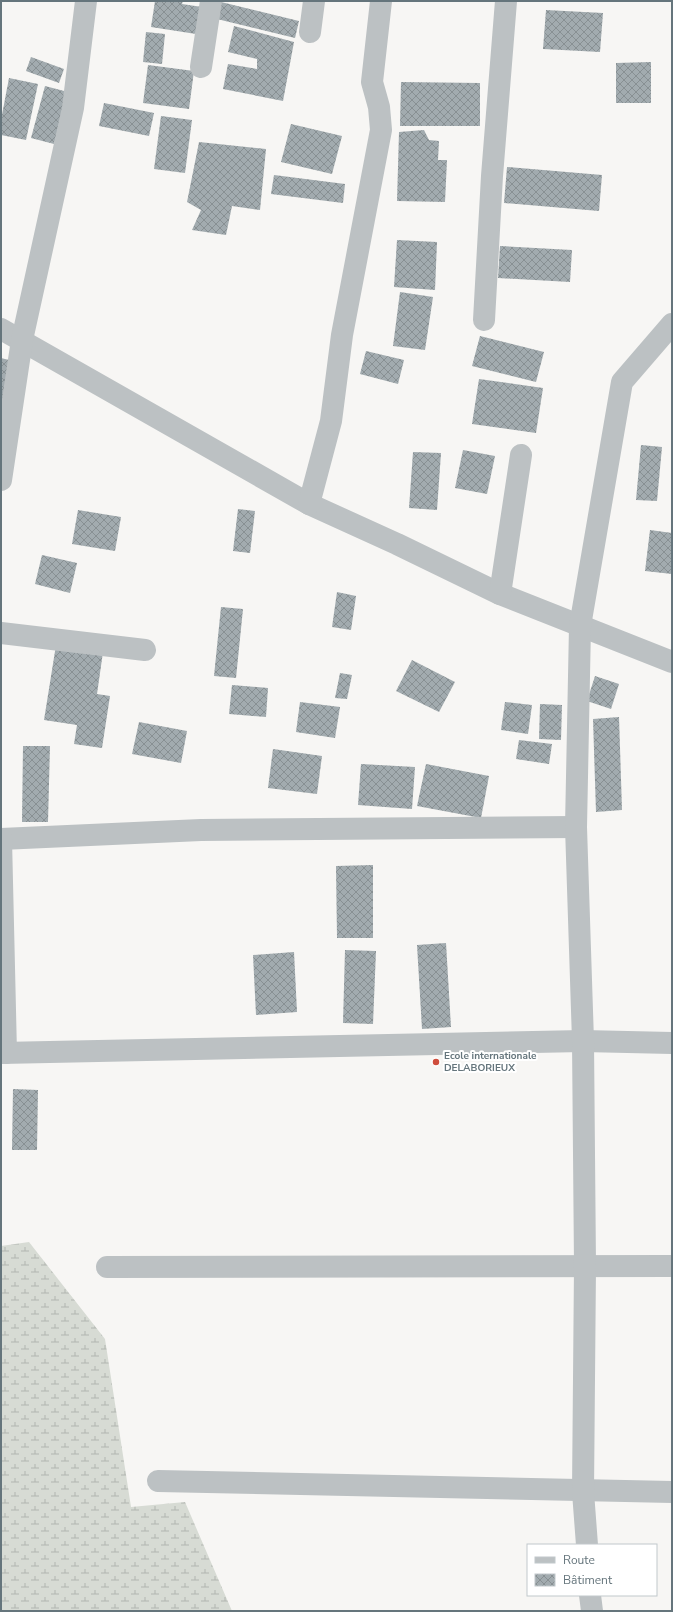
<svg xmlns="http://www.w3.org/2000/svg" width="673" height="1612" font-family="'Nunito Sans',sans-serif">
<defs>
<pattern id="wetland-marsh" width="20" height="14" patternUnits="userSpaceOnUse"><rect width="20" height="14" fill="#d7dbd4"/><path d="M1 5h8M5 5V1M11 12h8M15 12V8" fill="none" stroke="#b2b6b1"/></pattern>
<pattern id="building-cross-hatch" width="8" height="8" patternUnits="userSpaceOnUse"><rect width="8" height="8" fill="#a2abaf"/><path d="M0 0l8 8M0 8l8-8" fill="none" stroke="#889093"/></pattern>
</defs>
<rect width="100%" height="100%" fill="#f7f6f4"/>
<path fill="url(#wetland-marsh)" d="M29 1242 105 1339 131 1507 185 1502 232 1611H1V1246Z"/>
<g fill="url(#building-cross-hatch)">
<path d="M155 1H183L182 4 202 7 196 34 151 27Z"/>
<path d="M221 2 299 21 295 38 217 19Z"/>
<path d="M546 10 603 13 600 52 543 49Z"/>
<path d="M234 26 294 42 283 101 223 89 228 64 257 69V59L228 52Z"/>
<path d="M146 32 165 34 162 64 143 62Z"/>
<path d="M31 57 64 69 59 83 26 71Z"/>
<path d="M651 62V103H616V63Z"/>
<path d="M148 65 194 71 189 109 143 103Z"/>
<path d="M9 78 38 84 26 140 1 135V120Z"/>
<path d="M401 82 480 83V126H400Z"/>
<path d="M45 86 68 92 54 144 31 138Z"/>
<path d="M104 103 154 113 149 136 99 126Z"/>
<path d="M161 116 192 120 185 173 154 169Z"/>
<path d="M291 124 342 136 332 174 281 162Z"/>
<path d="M424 130 429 140 439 141 438 160H447L445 202 397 201 399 132Z"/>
<path d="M199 142 266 149 260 210 232 206 226 235 192 230 201 210 187 202Z"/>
<path d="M507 167 602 175 599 211 504 203Z"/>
<path d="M274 175 345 184 343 203 271 194Z"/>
<path d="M397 240 437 242 435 290 394 287Z"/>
<path d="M500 246 572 250 570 282 498 278Z"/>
<path d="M400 292 433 297 425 350 393 346Z"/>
<path d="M480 336 544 352 536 382 472 366Z"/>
<path d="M366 351 404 360 398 384 360 374Z"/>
<path d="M1 358 13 361 1 407Z"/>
<path d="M479 379 543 388 536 433 472 424Z"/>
<path d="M641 445 662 447 657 501 636 500Z"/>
<path d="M463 450 495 456 487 494 455 488Z"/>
<path d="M413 452 441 453 437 510 409 508Z"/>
<path d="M238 509 255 511 250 553 233 551Z"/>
<path d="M78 510 121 517 115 551 72 544Z"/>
<path d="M650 530 672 533V574L645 571Z"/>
<path d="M42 555 77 563 70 593 35 584Z"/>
<path d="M337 592 356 596 351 630 332 627Z"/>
<path d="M221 607 243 609 236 678 214 676Z"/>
<path d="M56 645 103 652 97 694 110 696 102 748 74 744 77 725 44 720Z"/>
<path d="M412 660 455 682 439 712 396 691Z"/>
<path d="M340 673 352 675 347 699 335 698Z"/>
<path d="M595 676 619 684 611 709 587 701Z"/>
<path d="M232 685 268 688 266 717 229 714Z"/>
<path d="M300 702 340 707 335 738 296 732Z"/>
<path d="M505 702 532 705 528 734 501 730Z"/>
<path d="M540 704 562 705 561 740 539 739Z"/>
<path d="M619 717 622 810 596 812 593 719Z"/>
<path d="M139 722 187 731 181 763 132 754Z"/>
<path d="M519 740 552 744 549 764 516 759Z"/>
<path d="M23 746H50L48 822H22Z"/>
<path d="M273 749 322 756 317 794 268 788Z"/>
<path d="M361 764 415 767 412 809 358 805Z"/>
<path d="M426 764 489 776 481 818 417 806Z"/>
<path d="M373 865V938H337L336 866Z"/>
<path d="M446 943 451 1027 422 1029 417 945Z"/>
<path d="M345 950 376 951 373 1024 343 1023Z"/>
<path d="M294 952 297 1012 256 1015 253 955Z"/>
<path d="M13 1089 38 1090 37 1150H12Z"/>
</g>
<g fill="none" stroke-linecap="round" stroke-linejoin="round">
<g stroke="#bcc1c3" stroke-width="22">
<path d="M310 32 314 1"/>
<path d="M201 67 211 1"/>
<path d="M484 320 492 176 506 1"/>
<path d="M1 329 309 504 397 544 500 594 672 662"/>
<path d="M1 480 22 340 73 108 86 1"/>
<path d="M309 504 331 421 342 335 381 130 379 107 372 82 381 1"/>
<path d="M500 594 521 455"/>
<path d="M1 633 145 650"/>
<path d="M1 839 201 830 576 827"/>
<path d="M1 839 6 1053"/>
<path d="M1 1053 583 1041 672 1043"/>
<path d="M107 1267 672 1266"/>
<path d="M158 1481 672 1492"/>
<path d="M587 1545 583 1492 585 1266 583 1041 576 827 580 626 622 382 672 324"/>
<path d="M590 1595 592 1611"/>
</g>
</g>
<circle fill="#cf4d3c" stroke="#fff" stroke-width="1.5" cx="436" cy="1062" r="4"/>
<g text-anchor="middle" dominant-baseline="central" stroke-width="4" stroke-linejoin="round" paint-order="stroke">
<g font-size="10" font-weight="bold" fill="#65757c" stroke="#fff" text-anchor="start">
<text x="444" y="1056">Ecole internationale<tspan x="444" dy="12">DELABORIEUX</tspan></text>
</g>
</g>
<rect width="673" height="1612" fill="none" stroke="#65757c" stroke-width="4"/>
<rect x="527" y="1544" width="130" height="52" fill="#ffffff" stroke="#c1c8cb"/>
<rect x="535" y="1557" width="20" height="6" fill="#bcc1c3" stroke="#c1c8cb"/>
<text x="563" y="1564" font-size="12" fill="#65757c">Route</text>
<rect x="535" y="1574" width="20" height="12" fill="url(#building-cross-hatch)" stroke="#c1c8cb"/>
<text x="563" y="1584" font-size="12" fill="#65757c">Bâtiment</text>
</svg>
